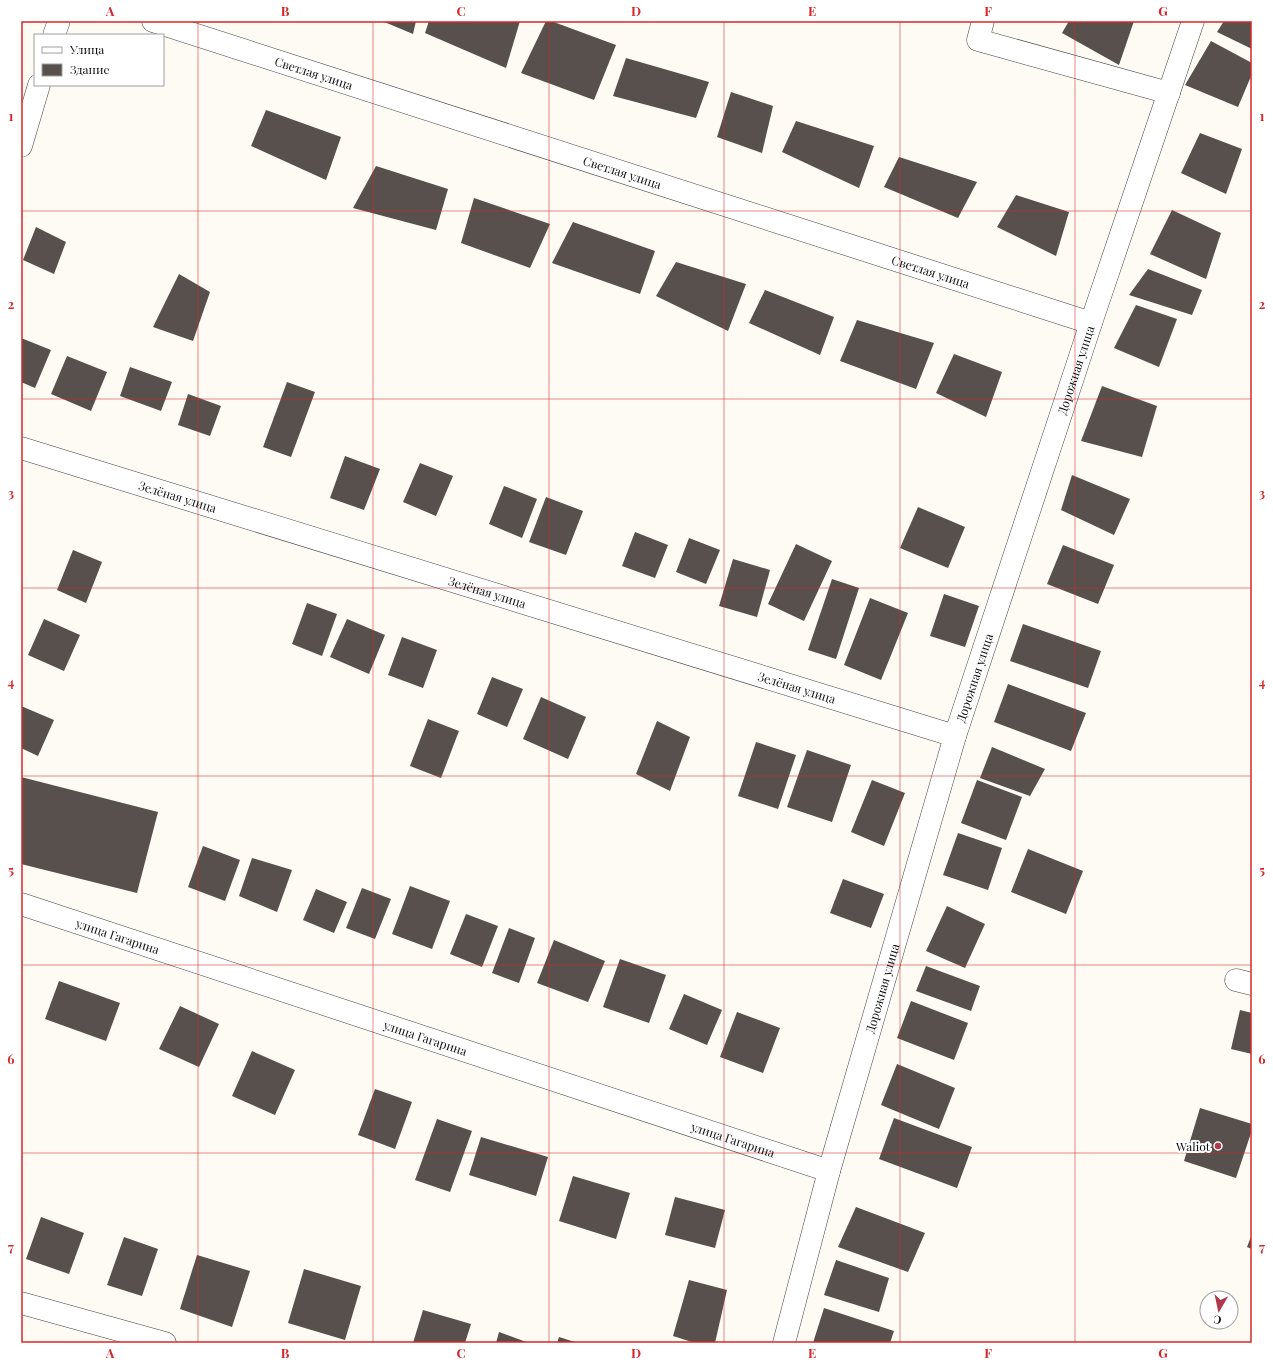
<svg xmlns="http://www.w3.org/2000/svg" width="1273" height="1364" font-family="'Playfair Display',serif">
<rect width="100%" height="100%" fill="#fdfbf4"/>
<g fill="#57504d">
<path d="M382 21H416L413 34Z"/>
<path d="M429 21H520L506 68 425 33Z"/>
<path d="M546 21H551L616 45 594 100 521 73Z"/>
<path d="M1069 21H1134L1119 65 1062 33Z"/>
<path d="M1224 21H1252V49L1217 32Z"/>
<path d="M1211 41 1252 63V74L1238 107 1185 85Z"/>
<path d="M626 58 709 82 696 118 613 96Z"/>
<path d="M731 92 773 106 762 153 717 137Z"/>
<path d="M266 110 341 137 326 180 251 146Z"/>
<path d="M796 121 874 146 859 188 782 152Z"/>
<path d="M1200 133 1242 149 1226 194 1181 173Z"/>
<path d="M899 157 977 182 958 218 884 187Z"/>
<path d="M376 166 448 189 436 230 353 208Z"/>
<path d="M1016 195 1069 212 1056 256 997 227Z"/>
<path d="M474 198 550 224 530 268 461 243Z"/>
<path d="M1172 210 1221 233 1206 279 1150 254Z"/>
<path d="M573 222 655 251 640 294 552 263Z"/>
<path d="M36 227 66 242 54 274 23 260Z"/>
<path d="M676 262 746 284 728 331 656 296Z"/>
<path d="M1148 269 1202 290 1192 315 1129 295Z"/>
<path d="M179 274 210 292 193 341 153 327Z"/>
<path d="M765 290 834 317 820 355 749 323Z"/>
<path d="M1136 305 1177 319 1159 367 1114 348Z"/>
<path d="M857 320 934 343 916 389 840 361Z"/>
<path d="M21 338 51 350 35 388 21 382Z"/>
<path d="M954 354 1002 372 986 417 936 393Z"/>
<path d="M67 356 107 372 91 411 51 394Z"/>
<path d="M130 367 172 382 161 411 120 396Z"/>
<path d="M287 382 315 392 291 457 263 447Z"/>
<path d="M1102 386 1157 406 1142 457 1081 441Z"/>
<path d="M188 394 221 406 210 436 178 425Z"/>
<path d="M345 456 380 469 364 510 330 498Z"/>
<path d="M420 463 453 476 436 516 403 502Z"/>
<path d="M1072 475 1130 499 1114 535 1061 510Z"/>
<path d="M504 486 537 499 522 538 489 524Z"/>
<path d="M546 497 583 511 566 555 529 542Z"/>
<path d="M918 507 965 527 948 568 900 548Z"/>
<path d="M635 532 668 545 655 578 622 566Z"/>
<path d="M689 538 720 550 706 584 676 572Z"/>
<path d="M796 544 832 561 804 621 768 604Z"/>
<path d="M1063 545 1114 565 1098 604 1047 584Z"/>
<path d="M73 550 102 562 86 603 57 590Z"/>
<path d="M733 559 770 570 757 617 719 606Z"/>
<path d="M832 579 859 588 836 659 808 650Z"/>
<path d="M944 594 979 606 965 647 930 636Z"/>
<path d="M870 598 908 613 881 680 844 665Z"/>
<path d="M307 603 337 614 322 656 292 644Z"/>
<path d="M44 619 80 635 64 671 28 655Z"/>
<path d="M347 619 385 635 369 674 330 657Z"/>
<path d="M1023 624 1101 651 1088 688 1010 661Z"/>
<path d="M402 637 437 650 423 688 388 675Z"/>
<path d="M492 677 523 689 507 727 477 714Z"/>
<path d="M1008 684 1086 713 1071 751 994 722Z"/>
<path d="M541 697 586 717 568 759 523 739Z"/>
<path d="M21 706 54 720 38 756 21 748Z"/>
<path d="M428 719 459 731 441 778 410 766Z"/>
<path d="M657 721 690 737 670 791 636 774Z"/>
<path d="M756 742 796 755 778 809 738 796Z"/>
<path d="M992 747 1045 769 1030 796 980 778Z"/>
<path d="M807 750 851 765 832 822 787 807Z"/>
<path d="M21 777 158 812 137 893 21 864Z"/>
<path d="M872 780 905 793 884 846 851 832Z"/>
<path d="M977 780 1022 797 1006 840 961 823Z"/>
<path d="M958 833 1002 848 988 890 943 875Z"/>
<path d="M203 846 240 860 225 901 188 887Z"/>
<path d="M1028 849 1083 871 1066 914 1011 892Z"/>
<path d="M252 858 292 870 277 912 239 896Z"/>
<path d="M843 879 884 894 871 928 830 913Z"/>
<path d="M410 886 450 901 432 949 392 934Z"/>
<path d="M362 888 391 899 375 939 346 928Z"/>
<path d="M316 889 347 902 334 933 303 920Z"/>
<path d="M947 906 985 924 965 968 926 951Z"/>
<path d="M466 914 498 926 482 967 450 954Z"/>
<path d="M509 928 535 938 519 983 492 973Z"/>
<path d="M554 940 605 961 588 1002 537 983Z"/>
<path d="M620 959 666 975 649 1023 603 1007Z"/>
<path d="M926 966 980 986 971 1011 916 991Z"/>
<path d="M59 981 120 1003 106 1041 45 1019Z"/>
<path d="M684 994 722 1010 707 1045 669 1029Z"/>
<path d="M911 1001 968 1023 954 1060 897 1038Z"/>
<path d="M180 1006 219 1024 199 1067 159 1049Z"/>
<path d="M1240 1010 1252 1013V1054L1231 1049Z"/>
<path d="M737 1012 780 1028 763 1073 720 1057Z"/>
<path d="M252 1051 295 1070 275 1115 232 1096Z"/>
<path d="M897 1064 955 1088 939 1129 881 1105Z"/>
<path d="M375 1089 412 1102 395 1149 358 1135Z"/>
<path d="M1200 1108 1252 1124V1130L1236 1178 1184 1161Z"/>
<path d="M894 1118 972 1147 957 1188 879 1159Z"/>
<path d="M437 1119 472 1131 450 1192 415 1180Z"/>
<path d="M481 1137 548 1157 536 1196 469 1175Z"/>
<path d="M573 1176 630 1193 616 1239 559 1221Z"/>
<path d="M675 1197 725 1210 715 1248 665 1235Z"/>
<path d="M856 1207 925 1233 908 1272 838 1247Z"/>
<path d="M41 1217 84 1233 69 1274 26 1259Z"/>
<path d="M1252 1234V1249L1247 1247Z"/>
<path d="M124 1237 158 1249 142 1296 107 1285Z"/>
<path d="M197 1255 250 1271 232 1327 180 1309Z"/>
<path d="M836 1260 889 1278 879 1312 824 1295Z"/>
<path d="M304 1269 361 1286 345 1340 288 1323Z"/>
<path d="M689 1280 727 1290 715 1343H695L673 1336Z"/>
<path d="M824 1308 894 1331 890 1343H813Z"/>
<path d="M423 1310 471 1324 465 1343H413Z"/>
<path d="M499 1332 529 1343H496Z"/>
<path d="M559 1337 578 1343H557Z"/>
</g>
<g fill="none" stroke-linecap="round" stroke-linejoin="round">
<g stroke="#434343" stroke-width="23">
<g id="minor">
<path id="s1" d="M153 21 1091 323"/>
<path d="M983 21 978 40 1169 93"/>
<path d="M54 35 59 21"/>
<path d="M21 146 39 85"/>
<path id="s2" d="M21 448 955 736"/>
<path id="s3" d="M21 904 829 1171"/>
<path d="M1236 980 1252 984"/>
<path d="M21 1303 165 1343"/>
<path id="s4" d="M784 1343 829 1171 955 736 1091 323 1193 21"/>
</g>
</g>
<use href="#minor" stroke="#fff" stroke-width="22"/>
</g>
<path fill="none" stroke="#d62828" stroke-width="1" stroke-opacity="0.55" d="M198 21V1343M373 21V1343M549 21V1343M724 21V1343M900 21V1343M1075 21V1343M21 211H1252M21 399H1252M21 588H1252M21 776H1252M21 965H1252M21 1153H1252"/>
<circle fill="#af384a" stroke="#fff" stroke-width="1.5" cx="1218" cy="1146" r="4"/>
<g text-anchor="middle" dominant-baseline="central" stroke-width="4" stroke-linejoin="round" paint-order="stroke">
<g font-size="12" fill="#101010" stroke="#fff">
<text stroke="none"><textPath href="#s1" startOffset="169">Светлая улица</textPath></text>
<text stroke="none"><textPath href="#s1" startOffset="493">Светлая улица</textPath></text>
<text stroke="none"><textPath href="#s1" startOffset="817">Светлая улица</textPath></text>
<text stroke="none"><textPath href="#s4" startOffset="1016">Дорожная улица</textPath></text>
<text stroke="none"><textPath href="#s2" startOffset="164">Зелёная улица</textPath></text>
<text stroke="none"><textPath href="#s2" startOffset="488">Зелёная улица</textPath></text>
<text stroke="none"><textPath href="#s4" startOffset="692">Дорожная улица</textPath></text>
<text stroke="none"><textPath href="#s2" startOffset="812">Зелёная улица</textPath></text>
<text stroke="none"><textPath href="#s3" startOffset="102">улица Гагарина</textPath></text>
<text stroke="none"><textPath href="#s4" startOffset="368">Дорожная улица</textPath></text>
<text stroke="none"><textPath href="#s3" startOffset="426">улица Гагарина</textPath></text>
<text stroke="none"><textPath href="#s3" startOffset="750">улица Гагарина</textPath></text>
</g>
<g font-size="12" fill="#101010" stroke="#fff" text-anchor="end">
<text x="1210" y="1146">Waliot</text>
</g>
</g>
<rect width="1273" height="1364" fill="none" stroke="#ffffff" stroke-width="44"/>
<rect x="34" y="34" width="130" height="52" fill="#ffffff" stroke="#9f9f9f"/>
<rect x="42" y="47" width="20" height="6" fill="#ffffff" stroke="#9f9f9f"/>
<text x="70" y="54" font-size="12" fill="#101010">Улица</text>
<rect x="42" y="64" width="20" height="12" fill="#57504d" stroke="#9f9f9f"/>
<text x="70" y="74" font-size="12" fill="#101010">Здание</text>
<g transform="translate(1219 1310) rotate(189)"><circle r="19" fill="#ffffff" stroke="#9f9f9f"/>
<path d="M0-3L7 15L0 10L-7 15Z" fill="#af384a"/>
<text y="-6" font-size="11" font-weight="bold" text-anchor="middle" fill="#101010">С</text>
</g>
<rect x="22" y="22" width="1229" height="1320" fill="none" stroke="#d62828" stroke-width="1.5"/>
<g font-size="13" text-anchor="middle" font-weight="bold" fill="#d62828">
<text x="110" y="16">A</text>
<text x="285" y="16">B</text>
<text x="461" y="16">C</text>
<text x="636" y="16">D</text>
<text x="812" y="16">E</text>
<text x="988" y="16">F</text>
<text x="1163" y="16">G</text>
<text x="11" y="121">1</text>
<text x="1262" y="121">1</text>
<text x="11" y="309">2</text>
<text x="1262" y="309">2</text>
<text x="11" y="498">3</text>
<text x="1262" y="498">3</text>
<text x="11" y="687">4</text>
<text x="1262" y="687">4</text>
<text x="11" y="875">5</text>
<text x="1262" y="875">5</text>
<text x="11" y="1064">6</text>
<text x="1262" y="1064">6</text>
<text x="11" y="1252">7</text>
<text x="1262" y="1252">7</text>
<text x="110" y="1358">A</text>
<text x="285" y="1358">B</text>
<text x="461" y="1358">C</text>
<text x="636" y="1358">D</text>
<text x="812" y="1358">E</text>
<text x="988" y="1358">F</text>
<text x="1163" y="1358">G</text>
</g>
</svg>
